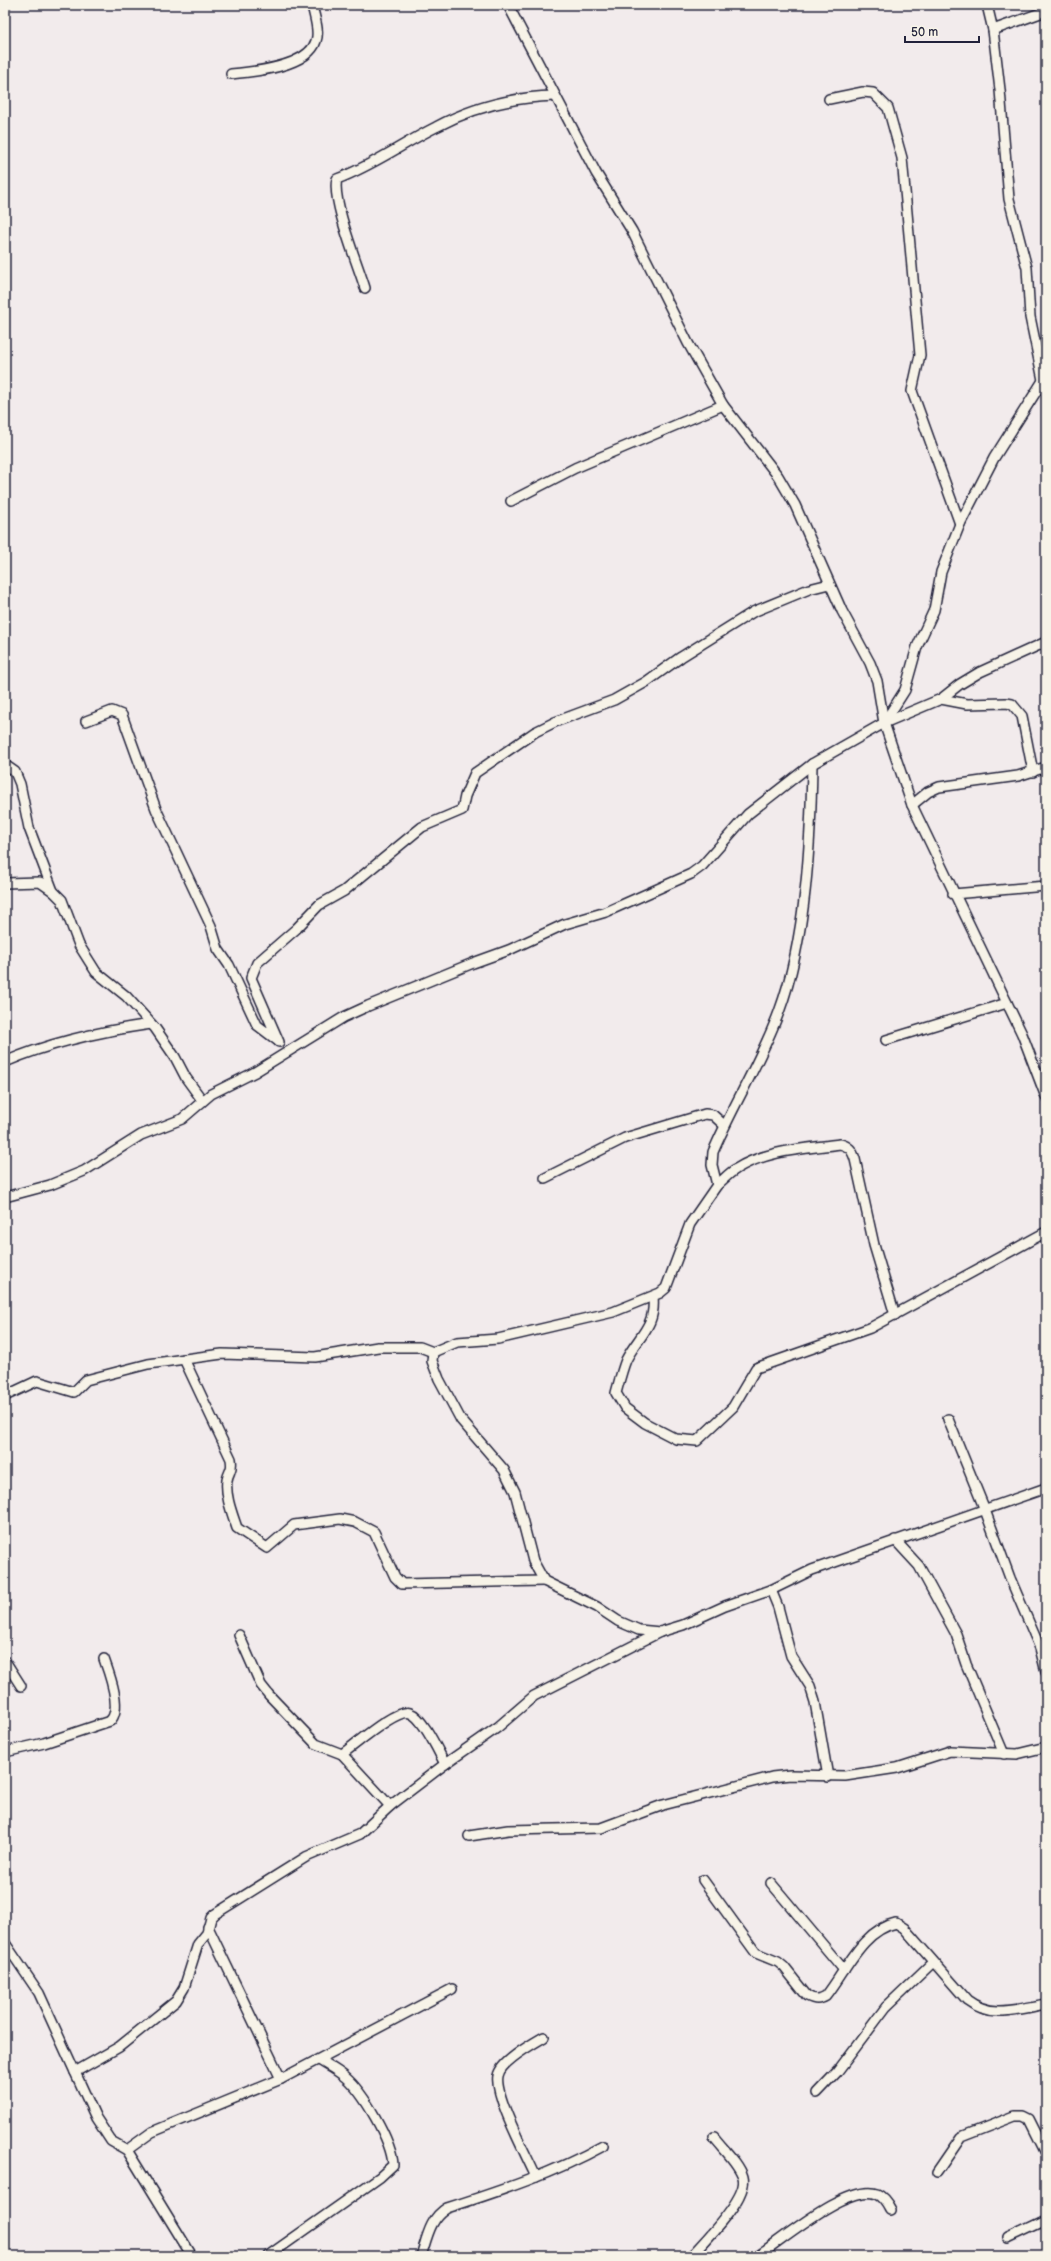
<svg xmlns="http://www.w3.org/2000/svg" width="1051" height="2261" font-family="'Balsamiq Sans',sans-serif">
<rect width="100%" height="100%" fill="#f2ebec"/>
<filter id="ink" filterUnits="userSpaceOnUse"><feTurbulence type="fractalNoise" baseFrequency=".025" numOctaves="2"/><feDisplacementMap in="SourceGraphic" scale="8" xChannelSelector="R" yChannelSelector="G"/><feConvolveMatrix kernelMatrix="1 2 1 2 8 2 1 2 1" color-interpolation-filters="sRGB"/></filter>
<g filter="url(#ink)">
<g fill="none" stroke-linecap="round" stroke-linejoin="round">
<g stroke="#22223b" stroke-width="12">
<g id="minor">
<path d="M5 5H6"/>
<path d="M508 5 596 173 632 231 688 343 723 405 778 476 795 505 842 611 870 663 877 681 884 723 912 805 1022 1034 1046 1097"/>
<path d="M987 5 993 30 1000 90 1009 199 1027 268 1030 317 1043 380"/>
<path d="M993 30 1046 11"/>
<path d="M231 74C253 72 308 67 316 41 320 31 314 16 312 5"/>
<path d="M829 99 863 92 873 93 888 108 902 158 920 355 912 391 960 524"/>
<path d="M365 288C358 265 331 199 337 179 372 166 402 144 436 127 473 107 514 97 555 96"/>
<path d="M511 501 575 468 723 405"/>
<path d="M941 699 967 704 1006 703 1012 704 1022 716 1033 772"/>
<path d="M86 721 112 711 122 715 156 809 211 926 218 949 229 965 257 1025 278 1041"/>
<path d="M884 723 905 690 917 647 934 610 941 572 960 524 994 458 1046 376"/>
<path d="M5 765 15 772 20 784 29 828 53 891"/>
<path d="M912 805 928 792 939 787 1018 776 1046 767"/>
<path d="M5 883 40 882 53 891 62 900 79 945 96 972 126 996 155 1028 175 1057 186 1078 202 1100"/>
<path d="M953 894 1046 886"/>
<path d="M886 1040 1007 1003"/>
<path d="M279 1042 251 978 257 963 296 929 319 905 344 891 422 827 462 810 465 796 475 773 535 732 555 722 614 700 646 682 681 657 753 612 809 589 829 584"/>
<path d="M5 1062C51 1042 102 1031 151 1024"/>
<path d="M545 1178 625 1138 705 1114 713 1115 724 1125"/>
<path d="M717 1185C723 1180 729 1173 736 1169 766 1150 805 1149 840 1144 849 1146 852 1150 855 1159L874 1245 895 1315"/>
<path d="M5 1197 50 1185 84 1171 141 1135 182 1119 211 1094 255 1072 344 1017 368 1006 473 963 509 950 565 924 606 912 691 874 702 866 748 814 812 764 884 723 941 699 960 684 980 672 1046 642"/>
<path d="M653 1297C656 1327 638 1336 626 1360 622 1370 619 1382 616 1393L625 1408 645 1423 676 1439 697 1441 733 1407 756 1368 870 1328 1046 1232"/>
<path d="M433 1352 432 1361 439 1379 461 1420 504 1470 515 1492 533 1561 544 1581 597 1607 618 1621 639 1630 660 1632"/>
<path d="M184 1359 231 1459C233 1471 229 1470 227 1480 225 1496 232 1513 237 1528L267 1548 294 1525 340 1519 355 1522 374 1532 395 1577 402 1584 544 1581"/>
<path d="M5 1396 37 1381 74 1392 86 1380 148 1364 222 1354 315 1357 378 1347H420L433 1352 457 1342 498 1339 613 1312 660 1293 666 1288 690 1224 717 1185 712 1165 713 1152C733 1105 761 1061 779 1012 806 940 811 840 812 764"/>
<path d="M948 1419 985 1510 1010 1578 1040 1648 1046 1672"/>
<path d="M895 1540 919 1566 956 1634 966 1664 1004 1754"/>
<path d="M771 1590 778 1607 791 1656 810 1686 815 1702 828 1777"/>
<path d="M239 1635 261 1685 269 1695 316 1744 342 1754 390 1806"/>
<path d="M5 1661 21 1686"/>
<path d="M5 1752 44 1743 110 1721C123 1709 109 1673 104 1659"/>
<path d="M342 1754C354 1746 396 1708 410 1713 423 1717 438 1751 445 1764"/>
<path d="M469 1836 508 1830 601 1828 663 1805 772 1777 790 1775 845 1776 897 1768 950 1751 1017 1754 1046 1747"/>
<path d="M703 1880 756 1953 778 1962 784 1967 807 1996C815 2000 819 2000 826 1996 846 1971 862 1930 896 1923L904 1928 967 2000C992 2019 1017 2009 1046 2004"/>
<path d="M771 1883 844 1970"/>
<path d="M208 1927 281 2079"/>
<path d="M5 1943 39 1993 96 2118 111 2141 127 2150 192 2256"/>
<path d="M75 2072 119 2047 176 2001 184 1988 198 1944 207 1933 211 1918 215 1914 306 1857 360 1834 390 1806 445 1764 498 1727 534 1696 660 1632 683 1625 725 1606 771 1590 812 1570 1046 1488"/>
<path d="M817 2093 837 2072 886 2007 933 1962"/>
<path d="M127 2150 152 2132 281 2079 452 1989"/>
<path d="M937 2172 961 2137 1015 2116H1023L1029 2119 1046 2153"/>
<path d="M536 2177C527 2156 494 2096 498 2076 500 2062 532 2044 544 2037"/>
<path d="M1008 2237 1046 2219"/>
<path d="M268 2256 380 2177 393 2165C392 2141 363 2092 345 2077 337 2070 327 2065 319 2060"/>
<path d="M421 2256C427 2238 430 2218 447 2208 500 2191 554 2173 603 2146"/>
<path d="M691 2256C704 2242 749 2197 743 2177 739 2163 723 2149 714 2137"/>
<path d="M757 2256C782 2240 848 2183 877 2194 884 2197 888 2204 891 2210"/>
</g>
</g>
<use href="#minor" stroke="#f7f3e8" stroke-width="9"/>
</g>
</g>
<rect width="1051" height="2261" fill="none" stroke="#f7f3e8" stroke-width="20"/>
<rect x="10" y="10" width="1031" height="2241" fill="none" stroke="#22223b" stroke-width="1.5" filter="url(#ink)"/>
<path d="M905 36v6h74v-6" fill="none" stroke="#22223b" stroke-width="2"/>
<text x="911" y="36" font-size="12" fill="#22223b" stroke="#f7f3e8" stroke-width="3" paint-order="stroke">50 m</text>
</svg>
